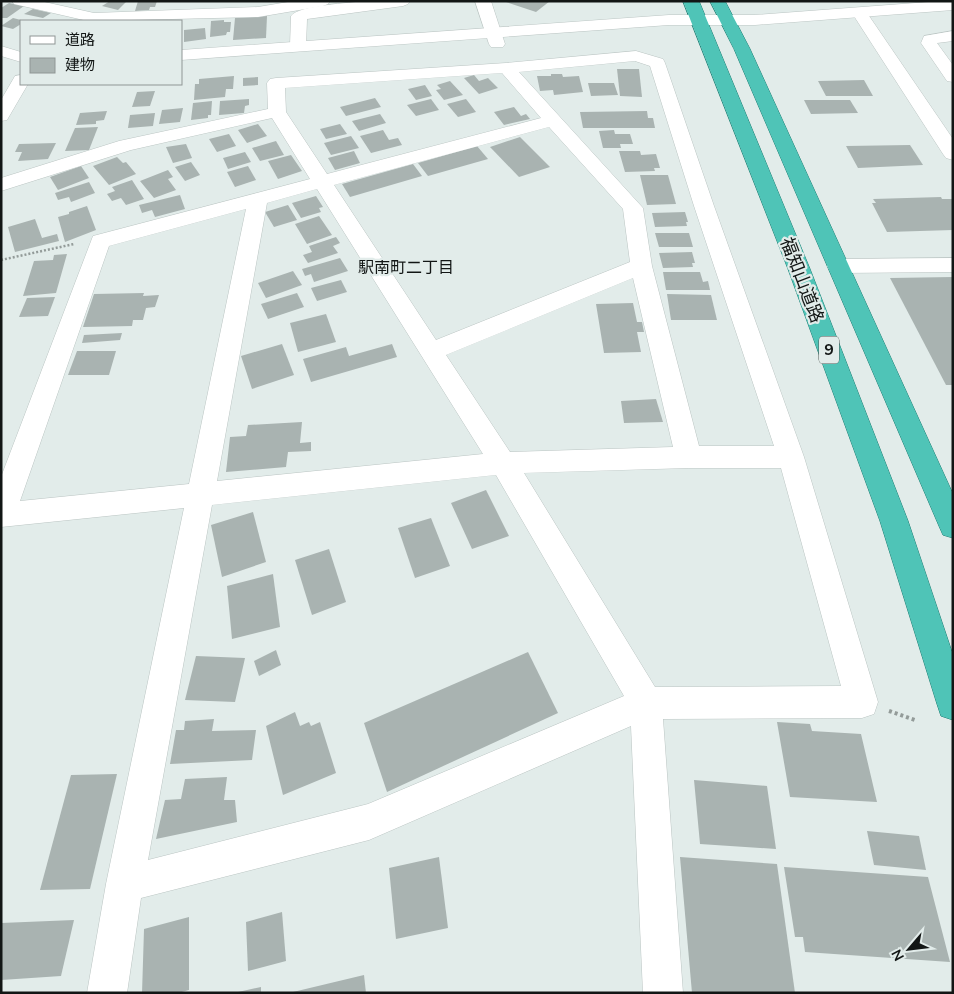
<svg xmlns="http://www.w3.org/2000/svg" width="954" height="994" font-family="'Nunito Sans','Noto Sans JP',sans-serif">
<rect width="100%" height="100%" fill="#e2ecea"/>
<g fill="#a9b3b1">
<path d="M110 1H127L118 10 102 6Z"/>
<path d="M138 1H157L155 7H150L149 10 135 11Z"/>
<path d="M503 1H550L536 12Z"/>
<path d="M9 3 24 6 7 18H1V8Z"/>
<path d="M33 9 51 13 43 18 24 14Z"/>
<path d="M267 16 266 38 233 40 235 18Z"/>
<path d="M13 18 21 20V24L13 29 1 26Z"/>
<path d="M224 20V22H231L230 32H227L226 35 210 37 211 21Z"/>
<path d="M205 28 206 39 184 42V30Z"/>
<path d="M617 69H639L642 97 620 96Z"/>
<path d="M551 74H562L563 77 579 76 583 92 554 95 553 90 540 91 537 76H551Z"/>
<path d="M474 75 479 81 488 78 498 88 479 94 464 78Z"/>
<path d="M234 76 233 89H226L225 97 194 100 195 84H199V79Z"/>
<path d="M258 77V85L243 86V78Z"/>
<path d="M864 80 873 96H826L818 81Z"/>
<path d="M450 81 463 95 444 100 436 90 441 89 437 85Z"/>
<path d="M588 83H614L618 95 591 96Z"/>
<path d="M425 85 432 96 416 100 408 89Z"/>
<path d="M155 91 150 106 132 107 137 92Z"/>
<path d="M375 98 381 107 346 116 340 107Z"/>
<path d="M249 99V105L245 106 244 113 219 115 220 101Z"/>
<path d="M431 99 439 110 416 116 407 105Z"/>
<path d="M466 99 476 112 458 117 447 104Z"/>
<path d="M804 100H850L858 113 811 114Z"/>
<path d="M212 101 211 115H208V118L191 120 193 103Z"/>
<path d="M514 107 521 116 526 114 530 119 504 125 494 112Z"/>
<path d="M183 108 180 122 159 124 162 110Z"/>
<path d="M107 111 104 120 96 121V124L76 125 80 113Z"/>
<path d="M647 111 648 118H653L655 128H583L580 112Z"/>
<path d="M155 113 153 126 128 128 130 115Z"/>
<path d="M380 114 386 123 359 131 352 121Z"/>
<path d="M258 124 267 136 247 143 238 130Z"/>
<path d="M340 124 347 134 326 139 320 129Z"/>
<path d="M98 127 89 150 65 151 75 128Z"/>
<path d="M383 130 389 140 398 138 402 145 371 153 360 136Z"/>
<path d="M614 130 615 134H630L633 144H620L621 148H603L599 131Z"/>
<path d="M229 134 236 146 217 152 209 139Z"/>
<path d="M351 136 359 148 331 155 324 143Z"/>
<path d="M520 137 550 167 519 177 490 147Z"/>
<path d="M276 141 284 155 260 161 252 148Z"/>
<path d="M56 143 48 159 18 161 22 152H15L19 144Z"/>
<path d="M186 144 192 158 173 163 166 147Z"/>
<path d="M910 145 923 165 858 168 846 146Z"/>
<path d="M477 146 488 159 428 176 418 163Z"/>
<path d="M354 151 360 163 335 170 328 158Z"/>
<path d="M619 151H640L641 155 656 154 660 168H654L655 171 625 172Z"/>
<path d="M245 152 251 162 228 169 223 158Z"/>
<path d="M291 155 302 171 278 179 268 161Z"/>
<path d="M117 157 123 163 126 162 136 174 109 185 93 166Z"/>
<path d="M191 162 200 175 185 181 175 167Z"/>
<path d="M413 164 422 176 350 197 342 184Z"/>
<path d="M81 166 89 178 58 190 50 177Z"/>
<path d="M248 166 256 180 235 187 227 172Z"/>
<path d="M168 170 173 177 168 179 176 190 154 198 140 181Z"/>
<path d="M640 175H668L676 204 647 205Z"/>
<path d="M132 180 144 199 126 205 121 198 112 201 107 194 115 191 112 187Z"/>
<path d="M89 182 95 193 71 202 69 197 58 200 55 193Z"/>
<path d="M180 195 185 209 155 217 152 210 142 213 139 205Z"/>
<path d="M316 196 323 207 319 208 321 212 301 218 292 203Z"/>
<path d="M941 197 942 199H953V230L887 232 872 203H876L873 199Z"/>
<path d="M288 205 297 220 274 227 265 212Z"/>
<path d="M87 206 96 230 65 242 58 217 69 214V212Z"/>
<path d="M685 212 688 222H686L687 226 655 227 652 213Z"/>
<path d="M319 216 332 235 307 244 295 224Z"/>
<path d="M35 219 42 238 57 234 59 241 15 252 8 227Z"/>
<path d="M655 233H689L693 247H659Z"/>
<path d="M336 237 340 243 333 246 338 253 308 263 303 255 312 252 309 246Z"/>
<path d="M692 252 695 263H692L693 267 663 268 659 253Z"/>
<path d="M67 254 56 293 23 296 34 261 53 260 54 255Z"/>
<path d="M340 258 348 271 314 282 311 274 305 276 302 269Z"/>
<path d="M293 271 302 285 266 298 258 283Z"/>
<path d="M663 272H700L703 282 708 281 710 290H666Z"/>
<path d="M953 277V385H946L890 278Z"/>
<path d="M341 280 347 292 317 301 311 288Z"/>
<path d="M144 293 143 296 159 295 155 307 146 308 143 320H133L132 326 83 327 94 294Z"/>
<path d="M297 293 304 307 268 319 261 304Z"/>
<path d="M667 294 711 295 717 320H671Z"/>
<path d="M55 297 48 316 19 317 27 298Z"/>
<path d="M633 303 637 322H642L644 332H637L641 352 604 353 596 304Z"/>
<path d="M326 314 336 342 298 352 290 323Z"/>
<path d="M122 333 120 340 82 343 84 335Z"/>
<path d="M282 344 294 375 252 389 241 356Z"/>
<path d="M392 344 397 357 311 382 303 359 346 347 349 356Z"/>
<path d="M77 351H116L109 375H68Z"/>
<path d="M656 399 663 422 624 423 621 401Z"/>
<path d="M302 422 300 443 311 442V451L288 452 286 467 226 472 230 437 246 436 248 425Z"/>
<path d="M486 490 509 536 472 549 451 503Z"/>
<path d="M253 512 266 562 222 577 211 525Z"/>
<path d="M431 518 450 566 415 578 398 528Z"/>
<path d="M329 549 346 602 312 615 295 560Z"/>
<path d="M273 574 280 627 232 639 227 586Z"/>
<path d="M276 650 281 665 259 676 254 661Z"/>
<path d="M528 652 558 713 387 792 364 723Z"/>
<path d="M196 656 245 658 235 702 185 700Z"/>
<path d="M295 712 300 726 309 722 311 726 320 722 336 773 283 795 266 726Z"/>
<path d="M214 719 212 731 256 730 252 760 170 764 176 730H184L185 721Z"/>
<path d="M777 722 810 724 812 731 861 734 877 802 790 797Z"/>
<path d="M117 774 90 889 40 890 71 775Z"/>
<path d="M227 777 224 800H235L237 822 156 839 165 800 181 799 185 779Z"/>
<path d="M694 780 767 786 776 849 700 844Z"/>
<path d="M867 831 919 836 926 870 874 865Z"/>
<path d="M439 857 448 928 396 939 389 868Z"/>
<path d="M680 857 777 864 795 993H692Z"/>
<path d="M784 867 928 877 950 962 805 952 803 937H795Z"/>
<path d="M282 912 286 961 248 971 246 922Z"/>
<path d="M189 917V990L178 993H142L144 929Z"/>
<path d="M74 920 61 976 1 980V923Z"/>
<path d="M364 975 366 993H293V992Z"/>
<path d="M261 987V993H238V992Z"/>
</g>
<g fill="none" stroke-linecap="round" stroke-linejoin="round">
<g stroke="#bbc5c3" stroke-width="1">
<g id="minor">
<path d="M12 1H40L94 13 258 7 294 1H330L328 4 323 6 258 17 88 21 14 4Z"/>
<path d="M365 1H410L408 4 403 6 307 19 306 46 304 49H292L290 46 291 16C299 5 351 3 365 1Z"/>
<path d="M475 1H491L505 44 503 47H491L489 44Z"/>
<path d="M860 8 865 10 953 139V160L946 158 943 154 852 13 855 10Z"/>
<path d="M953 31V41L937 43 953 65V82L947 81 921 43 924 36Z"/>
<path d="M636 51 663 59 665 63 714 206 804 457 878 702 874 714 862 718 663 719 683 993H643L631 726 369 840 141 898 127 993H87L106 884 184 508 1 527V477L93 236 310 179 272 118 131 150 1 191V178L119 141 268 109 267 83 270 79 276 78 506 63ZM635 61 650 66 694 206 774 446H699L652 266 643 208 519 72ZM502 73 541 118 327 174 286 112 285 88ZM549 127 623 209 630 262 436 340 334 185ZM317 189 483 454 217 481 267 203ZM246 209 189 484 20 501 109 246ZM633 278 673 447 510 452 446 355ZM689 468H781L841 686 655 687 524 473ZM496 475 624 696 368 804 148 860 212 505Z"/>
<path d="M953 258V272L838 273 830 271 827 266 830 261 838 259Z"/>
</g>
</g>
<g stroke="#bbc5c3" stroke-width="1">
<g id="tertiary">
<path d="M942 1H953V10L755 25H669L181 60V50L669 15H755Z"/>
<path d="M1 46 21 52V62L1 56Z"/>
<path d="M21 75V84H28L7 120 1 121V100L15 76Z"/>
</g>
</g>
<g stroke="#1d7d73" stroke-width="1">
<g id="trunk">
<path d="M683 1H699L810 269 908 521 953 655V720L941 716 937 704 880 521 788 269Z"/>
<path d="M710 1H725L750 49 953 494V538L943 535 939 526 734 49Z"/>
</g>
</g>
<path stroke="#939b99" stroke-width="2.5" stroke-dasharray="2 2" stroke-linecap="butt" d="M1 260 74 244"/>
<path stroke="#939b99" stroke-width="4" stroke-dasharray="3 3" stroke-linecap="butt" d="M889 711 915 720"/>
<use href="#minor" fill="#fff" fill-rule="evenodd"/>
<use href="#tertiary" fill="#fff" fill-rule="evenodd"/>
<use href="#trunk" fill="#4fc4b7" fill-rule="evenodd"/>
</g>
<g text-anchor="middle" dominant-baseline="central" stroke-width="4.5" stroke-linejoin="round" paint-order="stroke">
<g font-size="16" fill="#121615" stroke="#e2ecea">
<text x="406" y="268">駅南町二丁目</text>
</g>
<rect fill="#e2ecea" stroke="#505655" stroke-width="1" x="819" y="336.5" width="20" height="27" rx="4"/>
<g font-size="16" font-weight="bold" fill="#121615">
<text x="829" y="350">9</text>
</g>
<g font-size="18" fill="#121615" stroke="#e2ecea">
<text transform="translate(802 280) rotate(69)">福知山道路</text>
</g>
</g>
<rect width="954" height="994" fill="none" stroke="#121615" stroke-width="5"/>
<rect x="20" y="20" width="162" height="65" fill="#e2ecea" stroke="#8f9695"/>
<rect x="30" y="36" width="25" height="8" fill="#ffffff" stroke="#8f9695"/>
<text x="65" y="45" font-size="15" fill="#121615">道路</text>
<rect x="30" y="58" width="25" height="15" fill="#a9b3b1" stroke="#8f9695"/>
<text x="65" y="70" font-size="15" fill="#121615">建物</text>
<g transform="translate(909 949) rotate(242)" stroke="#e2ecea" stroke-width="4" paint-order="stroke">
<path d="M0-4L9 19L0 12L-9 19Z" fill="#121615"/>
<text y="-8" font-size="14" font-weight="bold" text-anchor="middle" fill="#121615">N</text>
</g>
</svg>
